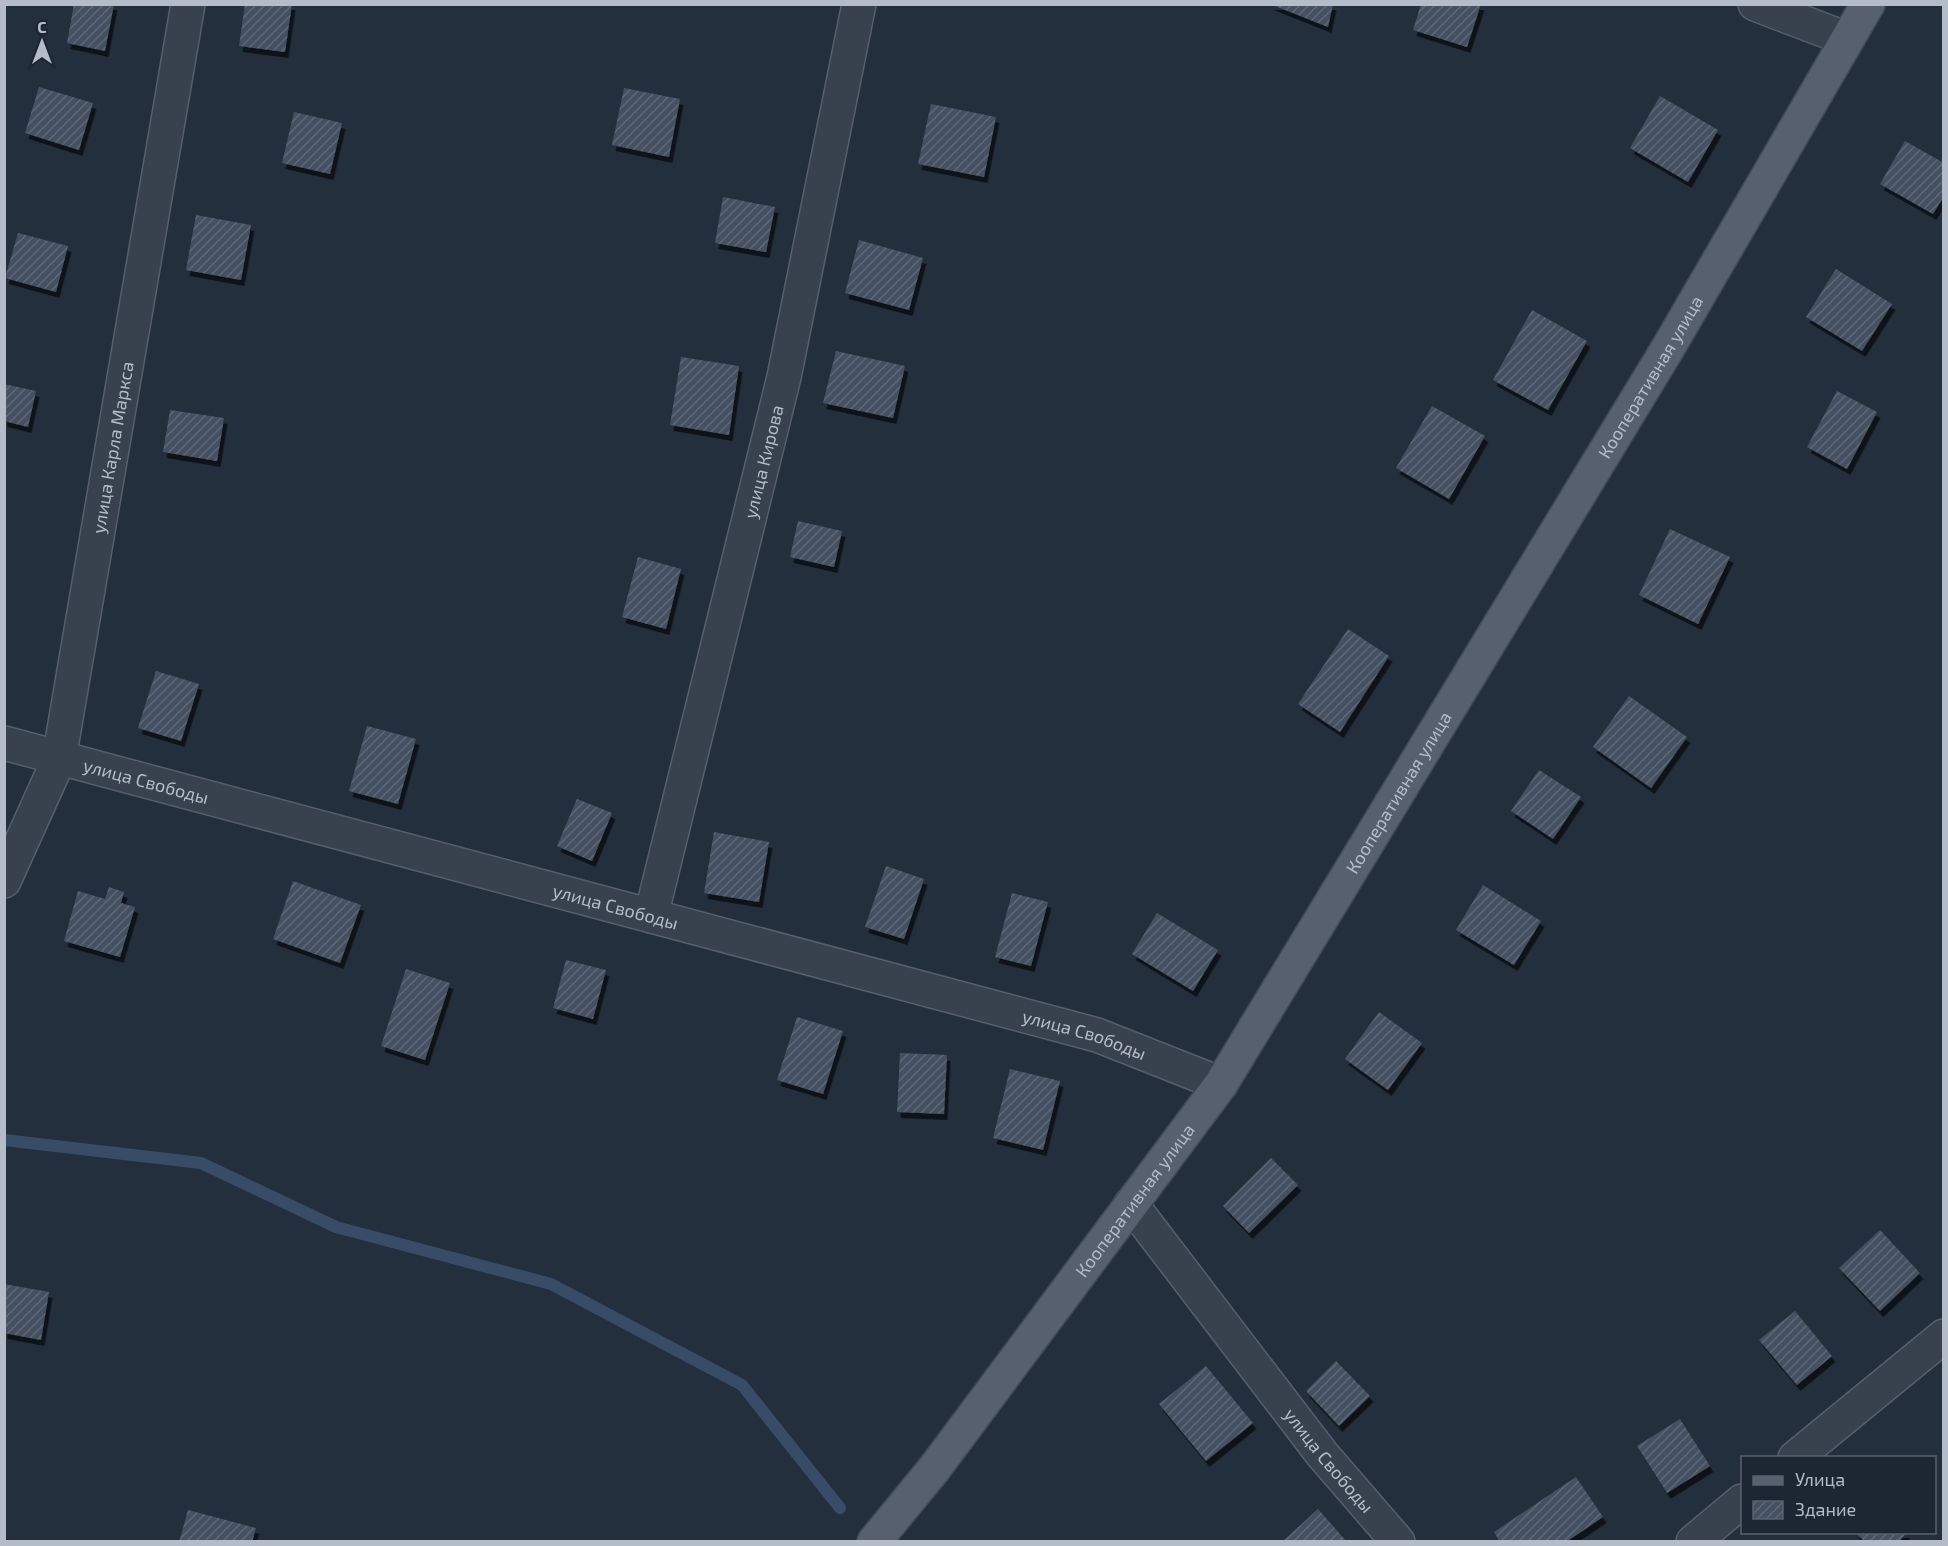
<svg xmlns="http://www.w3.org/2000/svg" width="1948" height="1546" font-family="'Exo 2',sans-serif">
<defs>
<pattern id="building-hatch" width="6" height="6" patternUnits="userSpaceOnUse" patternTransform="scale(1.5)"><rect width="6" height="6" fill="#455162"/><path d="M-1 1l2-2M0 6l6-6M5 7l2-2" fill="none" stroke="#5d6877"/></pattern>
<filter id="shadow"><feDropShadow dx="3.5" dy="6" stdDeviation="0" flood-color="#0009"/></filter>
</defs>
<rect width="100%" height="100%" fill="#242f3e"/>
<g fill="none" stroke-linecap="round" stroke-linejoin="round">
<path stroke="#394c67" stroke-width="12" d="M4 1140 201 1163 336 1227 551 1284 742 1385 840 1508"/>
</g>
<g fill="url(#building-hatch)" filter="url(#shadow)">
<path d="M74 4H114L105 51 67 43Z"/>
<path d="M245 4H292L285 52 239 46Z"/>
<path d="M1270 4H1333L1328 27Z"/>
<path d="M1421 4H1481L1467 47 1413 30Z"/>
<path d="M39 87 93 103 79 150 25 133Z"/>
<path d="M624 88 680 99 669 157 612 145Z"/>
<path d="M1660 96 1718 130 1688 182 1630 148Z"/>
<path d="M931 104 996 117 984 177 918 164Z"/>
<path d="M294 112 342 123 330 174 282 163Z"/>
<path d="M1905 141 1944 163V196L1933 214 1880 184Z"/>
<path d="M723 197 775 207 766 252 715 243Z"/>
<path d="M196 215 251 225 241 280 186 270Z"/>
<path d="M18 233 68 246 56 292 5 278Z"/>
<path d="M859 240 923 258 909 310 845 293Z"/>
<path d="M1836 269 1892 304 1862 351 1806 317Z"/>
<path d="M1532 310 1587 341 1548 410 1493 380Z"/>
<path d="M836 351 905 366 893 418 823 403Z"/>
<path d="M681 357 739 366 729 435 670 425Z"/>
<path d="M4 384 36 391 28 427 4 421Z"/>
<path d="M1837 391 1877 412 1847 469 1807 447Z"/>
<path d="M1432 406 1485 436 1449 499 1396 468Z"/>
<path d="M170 410 224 418 217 461 163 452Z"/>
<path d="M798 521 842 531 834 567 790 557Z"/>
<path d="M1670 529 1730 557 1698 624 1639 595Z"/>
<path d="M638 557 681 569 666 629 622 617Z"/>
<path d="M1348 629 1389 656 1340 732 1298 704Z"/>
<path d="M156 671 199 684 181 741 138 728Z"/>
<path d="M1629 696 1687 737 1651 788 1593 747Z"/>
<path d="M367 726 416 739 398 804 349 791Z"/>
<path d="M1539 770 1581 797 1553 839 1511 811Z"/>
<path d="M577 799 612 813 592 861 557 846Z"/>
<path d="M714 832 769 842 759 902 704 893Z"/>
<path d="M886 866 924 879 904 939 865 927Z"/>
<path d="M293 881 361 905 340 963 273 939Z"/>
<path d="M1483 885 1541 921 1514 965 1456 930Z"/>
<path d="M109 887 124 892 121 903 135 907 120 957 64 941 78 891 105 899Z"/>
<path d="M1012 893 1048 902 1031 966 995 957Z"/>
<path d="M1157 913 1218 950 1193 991 1132 954Z"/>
<path d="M566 960 606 970 593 1019 553 1008Z"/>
<path d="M406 969 450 983 425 1060 381 1046Z"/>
<path d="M1379 1012 1422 1043 1388 1090 1345 1059Z"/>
<path d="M797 1017 843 1031 823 1094 777 1080Z"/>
<path d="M900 1053 947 1055 944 1114 897 1112Z"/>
<path d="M1010 1069 1060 1081 1043 1150 993 1138Z"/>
<path d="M1271 1158 1298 1185 1249 1233 1223 1206Z"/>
<path d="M1880 1230 1920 1273 1880 1311 1839 1268Z"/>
<path d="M4 1284 49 1292 41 1340 4 1333Z"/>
<path d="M1795 1311 1832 1356 1797 1385 1759 1340Z"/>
<path d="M1336 1361 1370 1396 1339 1426 1306 1391Z"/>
<path d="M1206 1366 1253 1423 1206 1461 1159 1404Z"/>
<path d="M1680 1419 1710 1466 1667 1493 1637 1446Z"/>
<path d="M1576 1477 1603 1517 1566 1542H1500L1494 1532Z"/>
<path d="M1318 1509 1347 1542H1282Z"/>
<path d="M188 1510 256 1528 252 1542H179Z"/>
<path d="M1855 1532H1907L1899 1542H1865Z"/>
</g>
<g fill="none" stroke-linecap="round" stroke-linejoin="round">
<g stroke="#565f6c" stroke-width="36">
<g id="minor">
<path d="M1755 4 1847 39"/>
<path id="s1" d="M4 743 1097 1035 1221 1084"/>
<path id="s2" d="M4 881 59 759 188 4"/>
<path id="s3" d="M651 916 784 377 859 4"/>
<path id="s4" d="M1131 1204 1322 1454 1398 1542"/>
<path d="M1795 1458 1944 1336"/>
<path d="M1693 1542 1742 1501"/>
</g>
</g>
<g stroke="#414a57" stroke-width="36">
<g id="major">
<path id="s5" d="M874 1542 934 1469 1221 1084 1668 348 1868 4"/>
</g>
</g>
<use href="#minor" stroke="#38414e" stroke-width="33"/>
<use href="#major" stroke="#56606e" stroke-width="33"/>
</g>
<g text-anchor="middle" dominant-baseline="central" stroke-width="5" stroke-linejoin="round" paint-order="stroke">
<g font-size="18" fill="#b4bcc9" stroke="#1d2633">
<text stroke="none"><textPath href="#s5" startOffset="1402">Кооперативная улица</textPath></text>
<text stroke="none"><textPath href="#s2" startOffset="450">улица Карла Маркса</textPath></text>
<text stroke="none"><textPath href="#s3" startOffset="468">улица Кирова</textPath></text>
<text stroke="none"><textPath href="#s1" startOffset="147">улица Свободы</textPath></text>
<text stroke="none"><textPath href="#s5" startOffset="916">Кооперативная улица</textPath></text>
<text stroke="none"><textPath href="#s1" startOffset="633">улица Свободы</textPath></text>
<text stroke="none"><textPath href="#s1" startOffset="1119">улица Свободы</textPath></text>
<text stroke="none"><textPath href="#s5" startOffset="430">Кооперативная улица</textPath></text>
<text stroke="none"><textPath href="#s4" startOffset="324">улица Свободы</textPath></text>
</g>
</g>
<rect width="1948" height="1546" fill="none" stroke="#b4bcc9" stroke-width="12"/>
<rect x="1741" y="1456" width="195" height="78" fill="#1d2633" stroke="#59626f" stroke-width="1.5"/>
<rect x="1753" y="1476" width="30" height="9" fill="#56606e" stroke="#59626f" stroke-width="1.5"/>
<text x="1795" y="1486" font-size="18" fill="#b4bcc9">Улица</text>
<rect x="1753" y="1501" width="30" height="18" fill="url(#building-hatch)" stroke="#59626f" stroke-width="1.5"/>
<text x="1795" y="1516" font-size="18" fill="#b4bcc9">Здание</text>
<g transform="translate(42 42)" stroke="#1d2633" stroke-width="4.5" paint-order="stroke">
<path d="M0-4.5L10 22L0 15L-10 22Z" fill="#b4bcc9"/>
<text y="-9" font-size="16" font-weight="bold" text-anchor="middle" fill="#b4bcc9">С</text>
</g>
</svg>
